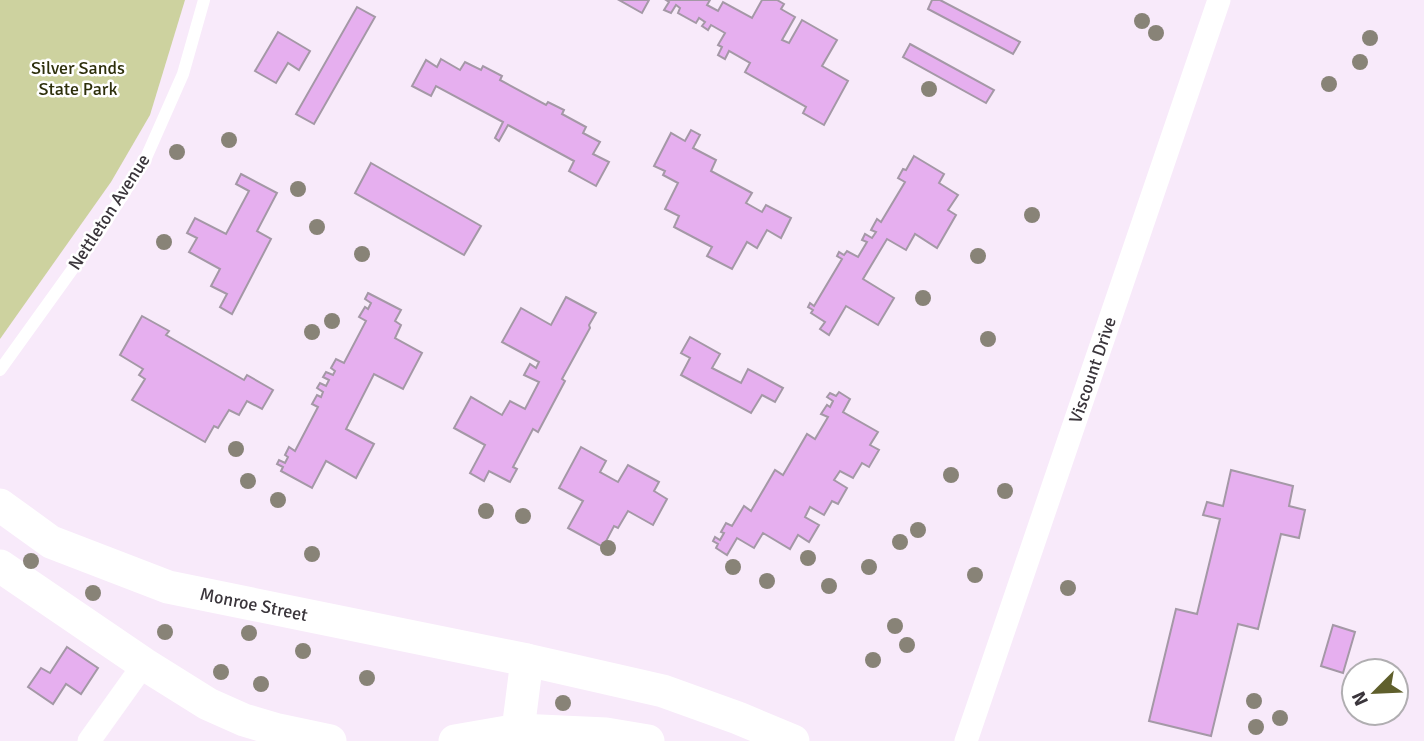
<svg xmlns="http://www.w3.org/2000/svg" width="1424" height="741" font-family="Signika,sans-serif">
<rect width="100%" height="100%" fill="#f8eafa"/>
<path fill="#cdd29f" d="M0 0H185L150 115 111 182 0 339Z"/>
<g fill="#e6afef" stroke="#a498a6" stroke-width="2">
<path d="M619 0H649L642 13Z"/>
<path d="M666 0H710L707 5 718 11 723 2 752 18 762 0H777L784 4 781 9 795 17 782 40 789 43 802 20 837 40 822 66 848 81 824 125 803 113 806 107 745 72 750 63 729 51 725 59 718 55 722 47 718 45 725 33 711 25 708 30 702 26 705 22 699 18 696 23 678 13 680 8 676 5 671 13 664 10 669 2Z"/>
<path d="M932 0H940L1020 42 1013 54 928 9Z"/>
<path d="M357 7 375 17 314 124 296 114Z"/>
<path d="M278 32 310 51 299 70 288 63 276 83 255 71Z"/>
<path d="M910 44 994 90 986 103 903 57Z"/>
<path d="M441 59 460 70 465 62 481 70 483 66 502 76 500 80 546 105 548 102 564 110 562 114 586 127 583 133 600 142 593 154 609 162 596 186 569 171 574 161 508 125 499 141 495 138 503 122 436 86 431 96 412 86 426 60 437 67Z"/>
<path d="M691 130 700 135 693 148 716 160 711 171 752 193 746 203 762 212 766 205 791 218 781 238 767 230 757 248 747 242 732 269 707 256 712 247 674 227 679 216 665 209 678 183 663 175 665 171 654 166 671 133 685 141Z"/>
<path d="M914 156 944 174 939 183 958 195 948 210 956 215 937 248 915 234 906 250 887 239 863 279 894 298 878 325 846 306 829 335 820 329 825 322 811 313 813 310 808 307 810 303 814 306 842 259 837 256 839 252 844 255 847 251 858 257 867 242 862 240 865 234 872 238 876 232 871 230 877 219 881 222 905 182 898 178 903 169 906 170Z"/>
<path d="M371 163 481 226 464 255 355 193Z"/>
<path d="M241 174 277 193 257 231 271 239 232 314 220 307 227 294 211 286 220 269 189 252 197 238 187 233 195 218 226 234 249 191 236 184Z"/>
<path d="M368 293 401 310 395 321 401 325 395 338 422 353 403 389 374 374 346 429 374 444 356 478 326 461 312 488 281 471 283 467 277 464 279 460 285 463 288 457 285 455 289 447 295 451 318 407 312 404 317 395 321 397 323 392 317 388 320 383 326 386 329 380 323 377 326 372 333 375 335 371 331 368 336 359 344 363 366 321 359 317 365 307 368 309 371 303 365 299Z"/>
<path d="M566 297 596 313 589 325 590 328 562 379 565 381 538 432 533 429 513 467 517 469 510 482 489 471 484 481 470 473 485 445 454 428 471 397 502 415 510 401 525 409 539 382 524 375 530 364 536 368 539 362 502 342 521 308 551 325Z"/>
<path d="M142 316 169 331 166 335 244 380 247 375 273 390 262 409 247 401 239 415 229 410 218 428 214 426 205 442 132 400 145 379 139 375 143 369 120 355Z"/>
<path d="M690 337 720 354 712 368 741 383 748 369 783 388 775 402 762 395 751 413 681 375 690 358 681 353Z"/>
<path d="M839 392 850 399 843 412 878 432 870 445 879 450 869 467 862 463 853 478 840 471 834 480 847 488 838 504 832 501 824 515 810 507 805 517 819 525 809 542 798 535 790 549 763 533 754 548 737 538 727 555 716 548 718 544 713 541 715 537 720 540 724 533 721 532 726 523 732 526 744 506 751 511 775 470 783 475 807 434 815 439 828 417 821 414 827 405 830 407 833 401 827 397 830 393 836 396Z"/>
<path d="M581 447 606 461 600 472 618 482 628 465 659 482 654 491 667 499 653 525 628 511 618 528 614 526 603 547 568 528 583 501 559 488Z"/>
<path d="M1231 470 1293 486 1289 506 1305 510 1299 538 1281 534 1258 629 1238 624 1211 736 1149 721 1176 609 1197 614 1220 519 1203 515 1207 502 1223 506Z"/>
<path d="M1333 625 1355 632 1343 673 1321 666Z"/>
<path d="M67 647 98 668 81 694 66 684 53 704 28 687 41 668 50 673Z"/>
</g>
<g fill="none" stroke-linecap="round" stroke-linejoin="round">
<path stroke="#fff" stroke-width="12" d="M0 370 100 231 145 160 183 74 204 0"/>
<g stroke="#fff" stroke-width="23">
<path d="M89 741 144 664"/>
<path id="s1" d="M966 741 1219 0"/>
</g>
<g stroke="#fff" stroke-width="33">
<path id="s2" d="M0 505 51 542 168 587 527 660 663 691 738 718 793 741"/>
<path d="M0 566 144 664 208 704 244 720 278 730 330 741"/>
<path d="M518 730 527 660"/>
<path d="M455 741 518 730 606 734 648 741"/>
</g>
</g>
<g fill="#888377">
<circle cx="1142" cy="21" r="8"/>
<circle cx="1156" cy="33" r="8"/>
<circle cx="1370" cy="38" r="8"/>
<circle cx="1360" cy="62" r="8"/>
<circle cx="1329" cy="84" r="8"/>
<circle cx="929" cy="89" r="8"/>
<circle cx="229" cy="140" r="8"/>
<circle cx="177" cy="152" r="8"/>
<circle cx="298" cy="189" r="8"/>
<circle cx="1032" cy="215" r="8"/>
<circle cx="317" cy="227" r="8"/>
<circle cx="164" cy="242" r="8"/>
<circle cx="362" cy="254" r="8"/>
<circle cx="978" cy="256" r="8"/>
<circle cx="923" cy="298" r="8"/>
<circle cx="332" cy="321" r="8"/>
<circle cx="312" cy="332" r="8"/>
<circle cx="988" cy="339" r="8"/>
<circle cx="236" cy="449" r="8"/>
<circle cx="951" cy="475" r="8"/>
<circle cx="248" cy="481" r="8"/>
<circle cx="1005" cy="491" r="8"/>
<circle cx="278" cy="500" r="8"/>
<circle cx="486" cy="511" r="8"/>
<circle cx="523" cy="516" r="8"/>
<circle cx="918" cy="530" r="8"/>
<circle cx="900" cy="542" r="8"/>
<circle cx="608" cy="548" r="8"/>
<circle cx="312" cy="554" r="8"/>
<circle cx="808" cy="558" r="8"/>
<circle cx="31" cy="561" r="8"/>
<circle cx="733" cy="567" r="8"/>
<circle cx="869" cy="567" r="8"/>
<circle cx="975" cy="575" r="8"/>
<circle cx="767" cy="581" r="8"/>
<circle cx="829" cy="586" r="8"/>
<circle cx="1068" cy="588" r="8"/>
<circle cx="93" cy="593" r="8"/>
<circle cx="895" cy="626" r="8"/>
<circle cx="165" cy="632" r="8"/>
<circle cx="249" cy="633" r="8"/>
<circle cx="907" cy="645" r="8"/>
<circle cx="303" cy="651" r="8"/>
<circle cx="873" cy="660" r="8"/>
<circle cx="221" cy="672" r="8"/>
<circle cx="367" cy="678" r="8"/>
<circle cx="261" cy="684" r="8"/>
<circle cx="1254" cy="701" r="8"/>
<circle cx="563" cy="703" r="8"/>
<circle cx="1280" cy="718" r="8"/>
<circle cx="1256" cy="727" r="8"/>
</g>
<g text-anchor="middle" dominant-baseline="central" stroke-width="5" stroke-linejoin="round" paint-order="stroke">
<g font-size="18" fill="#2d2f0b" stroke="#fff">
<text x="78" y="68">Silver Sands<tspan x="78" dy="21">State Park</tspan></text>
</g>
<g font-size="18" fill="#3a353b" stroke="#fff">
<text transform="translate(109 212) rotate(-57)">Nettleton Avenue</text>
<text stroke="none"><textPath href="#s1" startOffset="392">Viscount Drive</textPath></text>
<text stroke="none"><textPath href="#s2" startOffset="276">Monroe Street</textPath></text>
</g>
</g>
<g transform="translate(1375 692) rotate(246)"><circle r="33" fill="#ffffff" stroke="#b0aeb1" stroke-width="2"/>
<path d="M0-5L12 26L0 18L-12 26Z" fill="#5f5f2c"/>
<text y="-10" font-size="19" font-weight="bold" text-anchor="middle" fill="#3a353b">N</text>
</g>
</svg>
